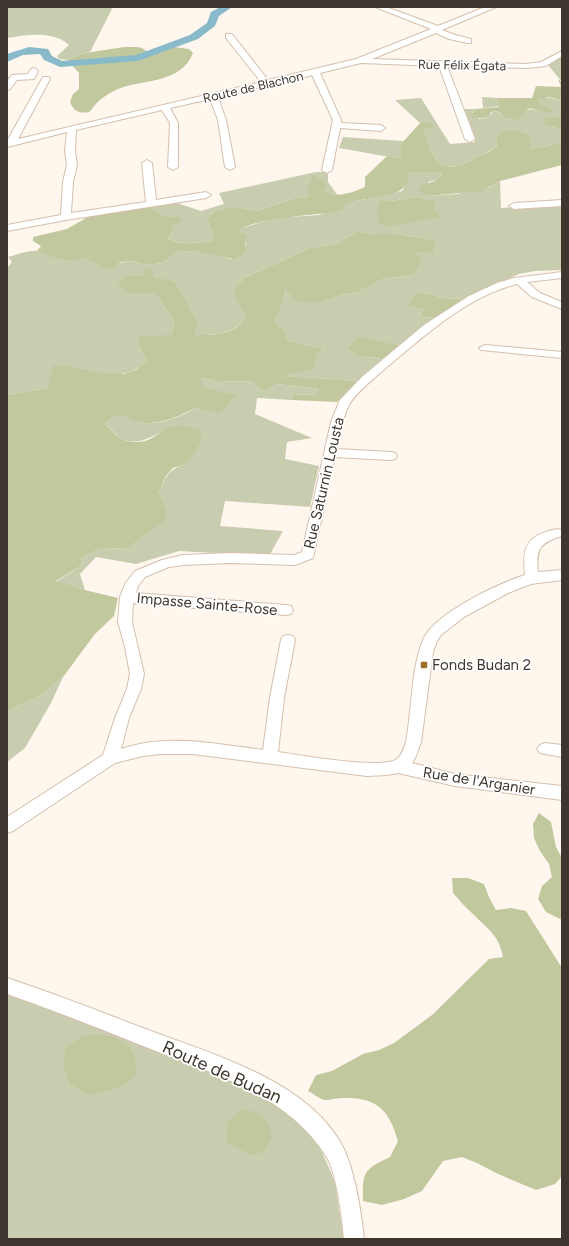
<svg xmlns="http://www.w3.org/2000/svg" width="569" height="1246" font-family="Figtree,sans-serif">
<rect width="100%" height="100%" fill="#fff6ee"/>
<g fill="#c9cdb0" fill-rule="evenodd">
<path d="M7 7H113L90 52 79 54 67 60 59 59 57 56 69 45C53 30 26 35 7 38Z"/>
<path d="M562 55V82L548 65Z"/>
<path d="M482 97 499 98 501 106 483 108Z"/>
<path d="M544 97 562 100V117H550V127L562 129V142C551 143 541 150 530 148V141L496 138 497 147C492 151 487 151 481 155 467 162 450 175 436 159 430 151 429 141 423 134L431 123H420L395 100 421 98 450 144 475 142 463 109H476L472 113 479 119 489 117 493 111 501 113 504 118 512 120 520 117 522 112C531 107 540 110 550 112L552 110 541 105 539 99Z"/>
<path d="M343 137 403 141 401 144V159L339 148Z"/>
<path d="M428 171 440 172 441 174 439 179 428 182V196L457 194 488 188 500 181 501 208 562 205V270L535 271 519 274 463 299 446 298 417 292 423 309 420 317 434 318 400 345 358 338 359 356 383 359 357 381 280 376 316 356 324 349 287 340 285 331 275 322 283 303 286 290 323 302 342 295 358 292 383 279 413 275 414 252 435 240 396 234H372L357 231 336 244 310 248 244 278 233 290C235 300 242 307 246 317 232 336 215 335 194 335L174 281 144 277 129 293H155L174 321 171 335 138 345 147 360C143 363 139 368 135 370 115 380 89 370 69 366L48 388 7 395V268L12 262 8 257C16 255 30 250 38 251 56 254 64 266 83 256L100 266 131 261 146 265 163 263 176 252 193 251 216 254 231 259 246 245 245 240 239 232 242 228 275 218 319 215 349 202 385 196 402 191 408 179 409 174 413 172ZM415 197 433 201 437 206 434 210 443 217 405 223 380 201H392Z"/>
<path d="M316 172H328V182L338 196H332L324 192 328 188 309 197 295 198 256 211 243 208 207 220 212 232 213 241C199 242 180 247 168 238L173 230 166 217 149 206 177 203 201 211 224 204 219 193Z"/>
<path d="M201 377 218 382 251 381 263 391 278 384 319 389 316 395 293 394 291 400 257 398 255 414 312 438 287 442 285 459 319 466 310 507 225 501 220 526 283 531 269 556 179 551 136 564 96 557 80 574 85 590 56 582 81 566 82 557 100 549 127 548 166 508 159 492C167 476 167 470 186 464L169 427C144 442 127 452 106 423 121 408 129 421 144 423 161 425 182 416 195 408L220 412 201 387Z"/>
<path d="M63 677 51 703 25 748 7 762V711L40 696Z"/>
<path d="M7 993 177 1053 277 1100 316 1138 335 1182 344 1239H7Z"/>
</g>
<g fill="#c2c89e">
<path d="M124 47H137L142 48 148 52 155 53 174 47 189 49 193 53C181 84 143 79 118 89 109 93 101 98 95 105 92 108 92 110 89 112 80 114 73 111 70 102L73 94 79 89V73L67 60 79 54Z"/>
<path d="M558 79 562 82V100L548 97 539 99 541 105 551 109 553 112C537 114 530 99 519 119L512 120 504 118 501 113 495 111 491 112 489 117C482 118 476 119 470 116L476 109 499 107V98H532L536 86 561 87Z"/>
<path d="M550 117H562V129L550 127 543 123 544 119Z"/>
<path d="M420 123H431L433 126 432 128 426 129 424 134C429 141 430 151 436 159 450 175 467 162 481 155 487 152 492 151 497 147 497 143 495 139 497 136 501 126 521 131 528 135L530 141V148C541 150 551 143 562 142V165L500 181 482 191 428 196 419 191V188C426 182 435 183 441 176L440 172H413L409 174C407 204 363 194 344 205V208L340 211C307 217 273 215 242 228L239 232 247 235 245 240 246 252 235 259 193 251 176 252 163 263 146 265 131 261 120 262 113 269 100 266 83 257C68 265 53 257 37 251L41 246 33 241V237L67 229 86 218 100 213 149 206 166 217H180L182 222 172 225 173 230 168 238C180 247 199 242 213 241L212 232 207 220 215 212 229 208H243L256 211 295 198 309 197 308 188 313 175 324 182 328 188 324 192C338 198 351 193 365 187V177L387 156 401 159V144Z"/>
<path d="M415 197 434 201 437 206 434 210 444 217 390 226 379 224 377 215 380 201H392Z"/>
<path d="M357 231 372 234H396L435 240 433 253 415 252 422 259 413 275 383 279 358 292 342 295 323 302H298L286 290 283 303 275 322 285 331 287 340 324 349 316 356 314 368 282 376 357 381 337 402 291 400 293 394 316 395 319 389 278 384 263 391 251 381 218 382 201 377 202 387 236 395 220 413 195 408C181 415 161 425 144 423 129 422 121 408 106 423 115 438 130 446 148 440 155 437 162 430 169 427 179 424 190 427 199 429L202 440 196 451 186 464 173 468 166 476 159 492 166 508V519L127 548 100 549 82 557 81 566 56 581 85 590 118 598 114 616 95 634 63 677 40 696 7 711V395L48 388 53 366H69L102 373 124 374 136 370 147 360 138 345 140 336 171 335 174 321 155 293H129L117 283 127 276H144V270L152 269 154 277 174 281 198 323 194 335C215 335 233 336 246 317 241 306 235 301 233 290L244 278 310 248 336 244Z"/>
<path d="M417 292 446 298 463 299 434 318 420 317 423 309 408 305Z"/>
<path d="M358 337 400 345 383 359 359 356 348 348Z"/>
<path d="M539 813 551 822 556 847 562 858V920L546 912 538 899 542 886 552 877 549 864 540 851 534 838 533 824Z"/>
<path d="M452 878H468L484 884 489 897 496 910 511 908 526 911 562 968V1176L555 1184 536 1190 498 1174 479 1164 462 1157 443 1161 422 1191 404 1199 382 1205 363 1201C362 1172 364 1169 390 1157L398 1141C389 1110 377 1097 343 1098 337 1098 330 1100 325 1100 319 1099 313 1093 308 1091L316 1075 332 1071 363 1054 379 1050 394 1043 432 1015 489 959 503 957C499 936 490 931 475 916 467 909 460 901 453 893Z"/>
<path d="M93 1034C109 1035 127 1038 134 1054 136 1059 136 1067 137 1073 125 1089 107 1091 88 1095L70 1084 63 1064 65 1049 79 1038Z"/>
<path d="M244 1109 261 1114 269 1126 272 1138 264 1152 250 1155 227 1142C226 1121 227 1120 244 1109Z"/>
</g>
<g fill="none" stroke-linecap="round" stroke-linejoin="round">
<path fill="#89bac9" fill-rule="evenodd" d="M220 7H232L219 16 215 26 198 39 138 61 60 67 44 60 40 54 23 55 7 62V54L29 47 48 49 52 56 62 61 136 55 190 35 207 23 211 12Z"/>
<g stroke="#d4c0ac" stroke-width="2">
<g id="minor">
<path d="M375 7H386L438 26 485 7H496L442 30 455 35 471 39V43H468L449 39 436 33 372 59 526 64 541 62 562 51V56L546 66 526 68 447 66 475 139 470 142 465 139 439 66 361 63 320 73 341 120V123L381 125 385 128 381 131 340 128 332 170 327 173 322 170 333 120 312 75 267 87 264 86 218 97 226 120 235 167 230 170 225 167 218 120 210 99 170 108 178 123V167L173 170 168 167 170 123 162 110 76 130 75 151 77 165 73 182 71 213 146 202 142 163 147 160 152 163 156 200 206 192 211 195 206 198 66 220 7 231V225L61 215 63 182 67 165 65 151 67 132 7 147V141L43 77H49L50 79 18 139 261 82 226 38V34H232L268 80 356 59 431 29Z"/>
<path d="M34 68 38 71 34 79 17 80 10 89 7 90V81L12 75 28 74 31 69Z"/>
<path d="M562 200V206L514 209 509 206 514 203Z"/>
<path d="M562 272V278L527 282 540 293 562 302V309L532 297 517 284C468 296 425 335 387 367 377 376 355 393 349 405 342 419 340 435 337 449L391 452 395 453 397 456 395 459 391 460 335 457 313 558 295 565 230 563 183 565 169 567 145 577 138 586 136 593 286 605 291 606 293 610 291 614 286 615 133 603 132 622 144 674 141 689 129 718 121 749C167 733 216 744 263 750L270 698 281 640 283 636 288 635 293 636 295 640 284 698 278 752C299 755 383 770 397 759 402 755 404 748 406 742 412 711 411 669 423 640 433 614 499 583 525 575 523 554 523 539 546 532 552 530 556 528 562 530V536C539 543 536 549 538 572L562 570V580L531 584 508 593 464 617 441 635 437 641 433 652 421 742 416 756 412 763 455 774 562 786V800L455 786 398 773 387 775 367 776 193 754H160L143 756 115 763 13 831 7 833V817L103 755 115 718 127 689 130 674 125 647 118 622 120 597 125 584 135 571 162 560 183 555 230 553 294 555 302 552 331 422 340 400 362 377 424 325 469 296 497 283 514 278Z"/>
<path d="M485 345 562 352V358L481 350 479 348Z"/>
<path d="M545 743 562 745V757L540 753 537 749 540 745Z"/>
<path d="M7 978C53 993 98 1011 143 1028 208 1053 306 1079 342 1145 355 1171 361 1210 364 1239H344C342 1218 337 1173 326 1156 286 1093 209 1072 143 1046 98 1028 53 1010 7 994Z"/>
</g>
</g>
<use href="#minor" fill="#fff" fill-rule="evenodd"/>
</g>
<rect fill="#a06e24" stroke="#fff" stroke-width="1.5" x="420" y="661" width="8" height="8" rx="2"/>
<g text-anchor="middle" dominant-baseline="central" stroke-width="3.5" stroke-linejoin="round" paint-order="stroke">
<g font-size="13" fill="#3e362e" stroke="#fff">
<text transform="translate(462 65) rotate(1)">Rue Félix Égata</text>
<text transform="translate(253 87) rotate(-13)">Route de Blachon</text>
</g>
<g font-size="15" fill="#3e362e" stroke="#fff">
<text transform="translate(324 483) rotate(-77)">Rue Saturnin Lousta</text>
<text transform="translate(207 604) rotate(5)">Impasse Sainte-Rose</text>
<text transform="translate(479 781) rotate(9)">Rue de l'Arganier</text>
</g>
<g font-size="15" fill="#3e362e" stroke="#fff" text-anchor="start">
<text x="432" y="665">Fonds Budan 2</text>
</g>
<g font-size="18" fill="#3e362e" stroke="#fff">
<text transform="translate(222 1072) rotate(24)">Route de Budan</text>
</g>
</g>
<rect width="569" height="1246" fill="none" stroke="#3e362e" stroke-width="16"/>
</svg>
